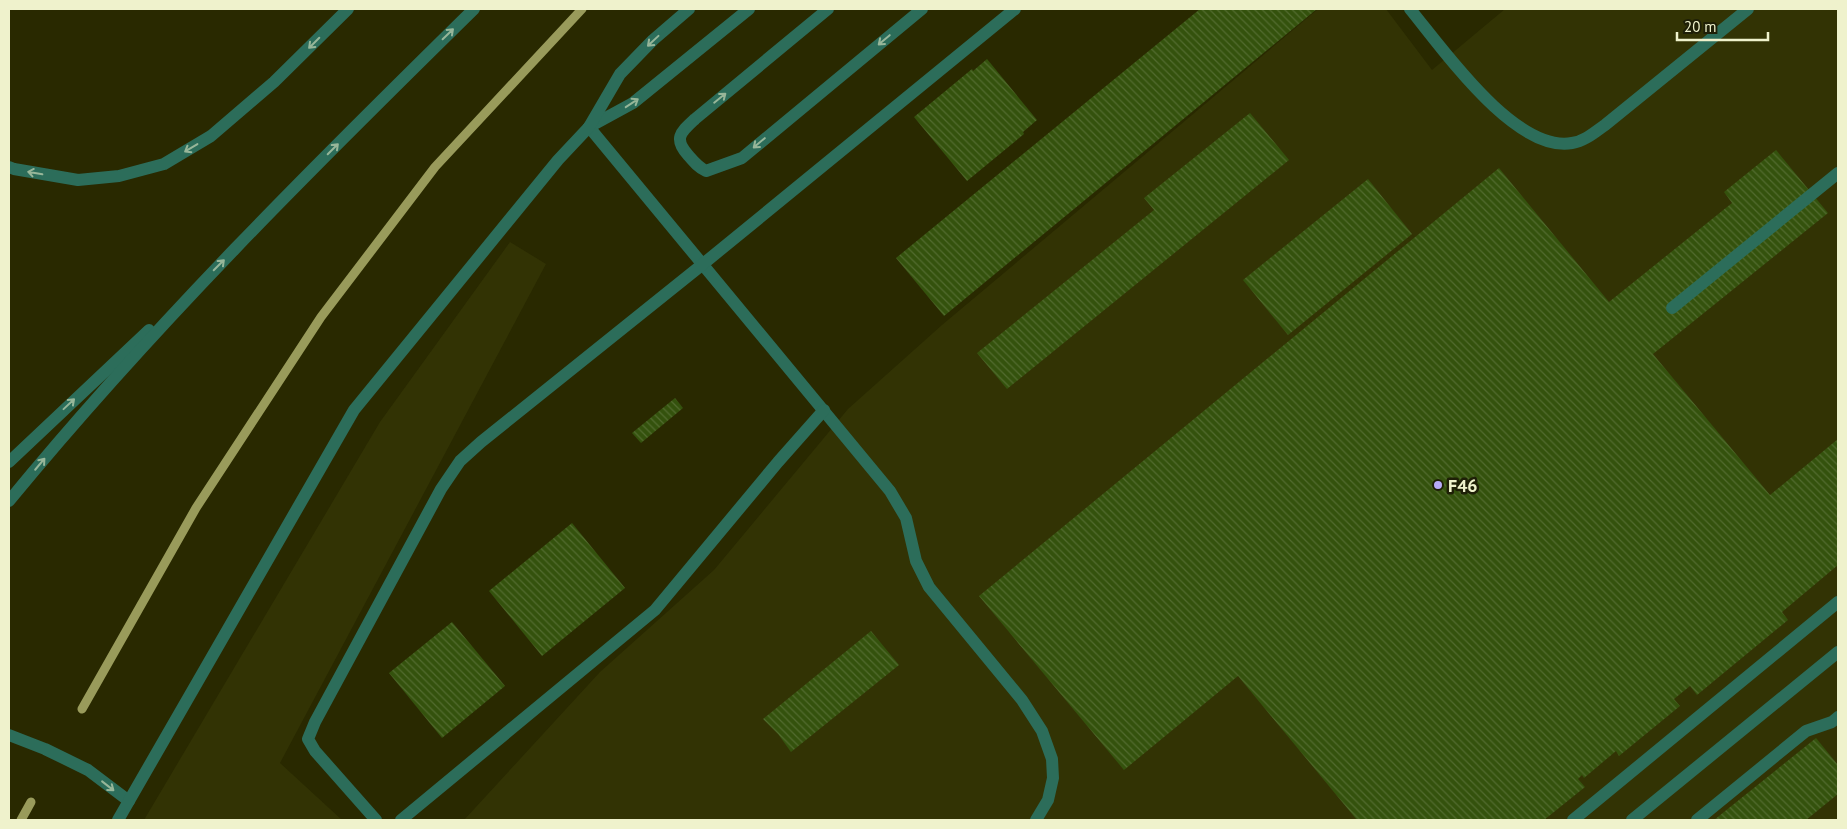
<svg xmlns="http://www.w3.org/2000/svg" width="1847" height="829" font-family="'PT Sans',sans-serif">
<defs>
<pattern id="building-back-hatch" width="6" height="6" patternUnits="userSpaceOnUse" patternTransform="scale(1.25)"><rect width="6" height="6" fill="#34520d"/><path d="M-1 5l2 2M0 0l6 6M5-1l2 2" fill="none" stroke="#526b2f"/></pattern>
</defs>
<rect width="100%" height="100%" fill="#292900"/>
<g fill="#323304">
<path d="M1318 9H1386L1432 70 1505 9H1838V820H464L600 672 714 570 848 409 942 325Z"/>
<path d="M510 242 546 264 280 763 342 820H144L380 422Z"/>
</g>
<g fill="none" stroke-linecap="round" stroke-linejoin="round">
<g stroke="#999b5b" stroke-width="9">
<path d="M82 709 196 508 321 317 435 167 582 9"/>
<path d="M21 820 31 802"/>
</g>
</g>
<g fill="url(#building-back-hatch)">
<path d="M1200 9H1317L944 316 896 258Z"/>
<path d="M987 59 1037 120 1023 132 1024 134 967 181 914 117 972 69 973 71Z"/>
<path d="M1250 113 1289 160 1007 389 977 353 1154 210 1144 198Z"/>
<path d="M1776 150 1828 213 1653 354 1770 495 1838 439V565L1782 612 1788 620 1697 695 1690 686 1674 699 1680 706 1619 756 1616 751 1584 778 1582 775 1578 779 1585 787 1544 820H1357L1238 676 1124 770 979 596 1499 168 1609 302 1732 203 1724 192Z"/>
<path d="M1368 179 1412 234 1288 335 1243 280Z"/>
<path d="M675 398 683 408 641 443 632 433Z"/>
<path d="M572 523 625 588 542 656 489 591Z"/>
<path d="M452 622 505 686 442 738 389 673Z"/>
<path d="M871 631 899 665 791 752 778 734 763 719Z"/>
<path d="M1816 738 1838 765V794L1806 820H1714Z"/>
</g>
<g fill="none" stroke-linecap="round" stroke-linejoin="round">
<g stroke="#2c6d5a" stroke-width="12">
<path d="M828 9 695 119C681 132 673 138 688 155 694 162 698 167 706 171L742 158 922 9"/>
<path d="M1410 9C1443 49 1515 153 1572 143 1585 141 1595 132 1605 125L1748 9"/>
<path d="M589 127 890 491 906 518 916 561 929 587 1022 700 1042 731 1052 759 1053 778 1048 800 1036 820"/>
<path d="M589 127 633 103 749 9"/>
<path d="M9 167 14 169 78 180 119 176 164 164 211 136 274 82 348 9"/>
<path d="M1672 308 1838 173"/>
<path d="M9 462 149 330"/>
<path d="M9 501C152 327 313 167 474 9"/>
<path d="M9 735 45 749 88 770 129 801"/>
<path d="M118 820 354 410 558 160 589 127 620 74 653 40 689 9"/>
<path d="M376 820 315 751 308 739 315 722 441 489 460 461 481 442 703 264 1015 9"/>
<path d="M401 820 655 610 778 462 824 410"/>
<path d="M1573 820 1838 602"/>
<path d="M1632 820 1838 652"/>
<path d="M1697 820 1806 731 1832 722 1838 717"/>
</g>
</g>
<defs><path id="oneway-shaft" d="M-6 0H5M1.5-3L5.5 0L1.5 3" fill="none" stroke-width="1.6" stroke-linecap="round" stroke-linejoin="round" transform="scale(1.25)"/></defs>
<g stroke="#97b699">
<use href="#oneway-shaft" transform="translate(448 34) rotate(-44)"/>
<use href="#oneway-shaft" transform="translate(884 40) rotate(140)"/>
<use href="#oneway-shaft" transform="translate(653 41) rotate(137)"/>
<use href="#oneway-shaft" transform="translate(314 43) rotate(135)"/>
<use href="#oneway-shaft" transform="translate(720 98) rotate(-39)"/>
<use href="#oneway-shaft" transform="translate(632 103) rotate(-33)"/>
<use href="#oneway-shaft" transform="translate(759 143) rotate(140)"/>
<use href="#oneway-shaft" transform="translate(191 148) rotate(149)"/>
<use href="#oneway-shaft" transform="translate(333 149) rotate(-45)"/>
<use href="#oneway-shaft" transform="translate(35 173) rotate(-170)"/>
<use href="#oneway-shaft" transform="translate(219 265) rotate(-45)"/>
<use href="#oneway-shaft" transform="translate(69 404) rotate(-43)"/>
<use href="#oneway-shaft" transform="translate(40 464) rotate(-50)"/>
<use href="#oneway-shaft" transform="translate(108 786) rotate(38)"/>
</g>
<circle fill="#b7abf8" stroke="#1e1f07" stroke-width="2" cx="1438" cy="485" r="5"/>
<g text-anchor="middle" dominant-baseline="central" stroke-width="5" stroke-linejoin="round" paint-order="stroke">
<g font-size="18" font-weight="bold" fill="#eff2cc" stroke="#1e1f07" text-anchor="start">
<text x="1448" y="485">F46</text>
</g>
</g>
<rect width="1847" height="829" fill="none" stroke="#eff2cc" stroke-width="20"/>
<path d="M1677 32v8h91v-8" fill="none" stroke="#eff2cc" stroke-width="2.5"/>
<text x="1684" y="32" font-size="15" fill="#eff2cc" stroke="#1e1f07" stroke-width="4" paint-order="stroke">20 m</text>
</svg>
